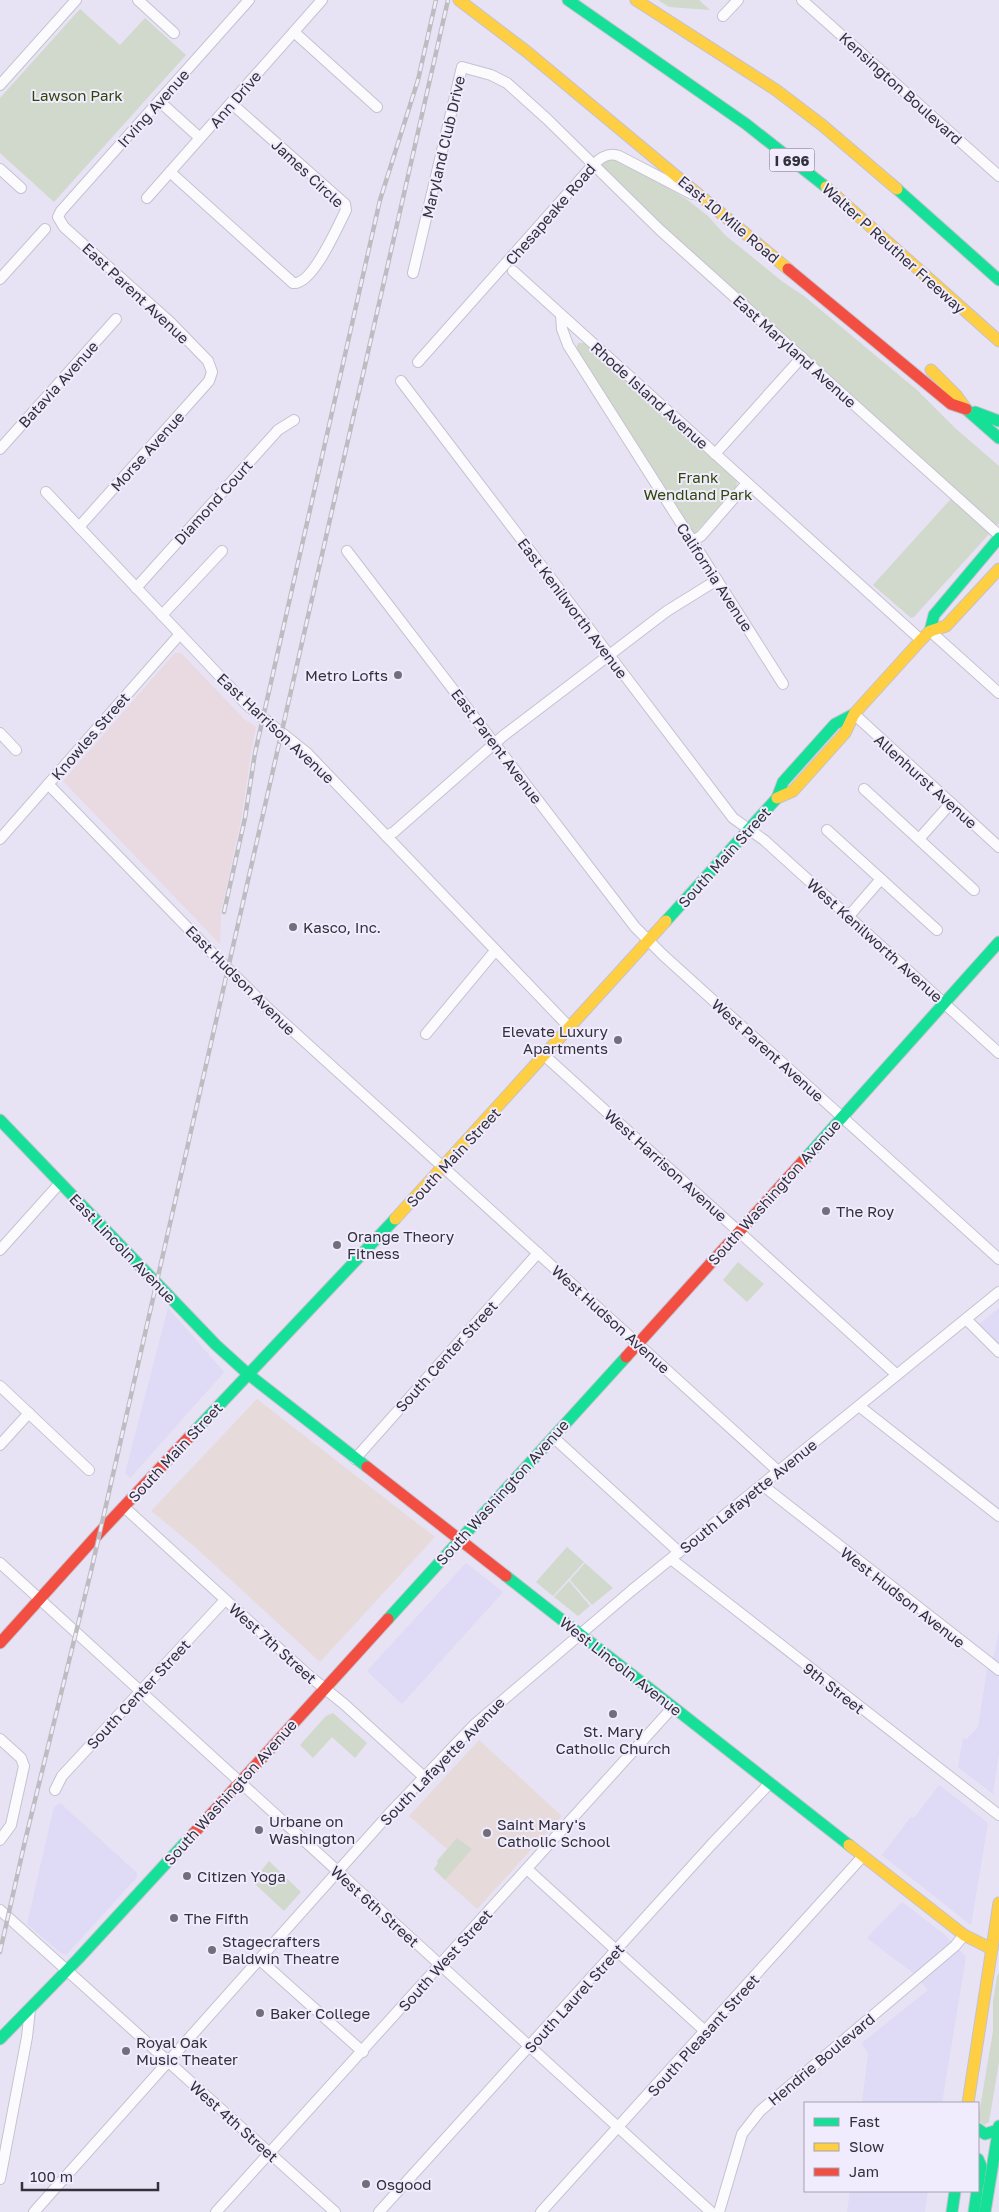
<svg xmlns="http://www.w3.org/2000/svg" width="999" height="2212" font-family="'Golos Text',sans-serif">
<rect width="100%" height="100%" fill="#e7e3f4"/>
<g fill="#dfdaf5">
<path d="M168 1308 224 1372 130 1478 125 1473Z"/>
<path d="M999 1308V1346L978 1325Z"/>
<path d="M466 1563 503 1592 402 1704 367 1671Z"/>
<path d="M999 1630V1752L993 1794 958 1767 963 1738 967 1739 978 1727 987 1670 995 1652Z"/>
<path d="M939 1785 988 1823 971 1925 882 1855 911 1817 914 1818Z"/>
<path d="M60 1803 137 1873V1877L66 1955 61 1953 27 1924 54 1807Z"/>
<path d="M902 1902 945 1935 966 1957 942 2103H862L868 2054 862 2043 928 1990 913 1973 867 1938Z"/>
<path d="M850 2191H928L925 2212H847Z"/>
</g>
<path fill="#e9d9e1" d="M175 653H181L244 719 256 727 251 753 241 820 221 912 220 944 63 781Z"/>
<g fill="#e6dbda">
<path d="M257 1399 435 1537 320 1662 195 1547 151 1511Z"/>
<path d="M479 1740 562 1816 477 1909 434 1870 438 1863 437 1861 447 1849 409 1816Z"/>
</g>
<g fill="#d0d9cb">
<path d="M658 0H699L710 10 669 7Z"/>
<path d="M80 9 120 45 145 18 186 55 54 202 0 153V98Z"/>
<path d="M612 159 648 176 685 198 708 216 725 235 783 282 804 296 917 390 954 427 999 466V523L914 617 911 618 873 585 958 491 670 233 601 166 606 160Z"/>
<path d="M578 343H584L737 481 736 487 694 534 576 349Z"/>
<path d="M738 1262 764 1284 747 1302 723 1280Z"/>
<path d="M567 1547 584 1562 553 1596 536 1582Z"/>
<path d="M585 1563 613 1588 592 1605 570 1580Z"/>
<path d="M569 1581 590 1606 578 1616 554 1597Z"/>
<path d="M333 1713 367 1743 355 1758 332 1737 313 1758 300 1745 326 1716Z"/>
<path d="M457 1838 472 1849 445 1880 434 1869 438 1863 437 1861Z"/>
<path d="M269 1861 301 1892 284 1911 254 1883 263 1874 261 1871Z"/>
<path d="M999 1973V2062L989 2122 984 2125 978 2120 993 2031V2001L997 1976Z"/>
</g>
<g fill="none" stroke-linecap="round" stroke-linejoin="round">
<g stroke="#c5c2cf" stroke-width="12">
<g id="street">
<path d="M138 0 174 33"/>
<path d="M802 0 999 176"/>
<path d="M723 16 738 0"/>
<path d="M294 32 377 107"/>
<path d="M0 85 76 0"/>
<path d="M159 101 200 138"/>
<path d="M0 169 21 188"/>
<path d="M170 172 293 283C312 286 338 226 346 210L345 204 231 103"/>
<path d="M147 198 322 0"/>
<path d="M513 271 921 640"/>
<path d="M413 273 462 67 491 75 507 83 547 119 660 230 999 535"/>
<path d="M0 279 45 229"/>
<path d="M561 315 562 329 568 345 783 684"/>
<path d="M418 362 593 165C601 157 609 152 619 156L692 194"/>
<path d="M401 381 733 818 764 840 999 1053"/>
<path d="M0 449 116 319"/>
<path d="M715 454 802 357"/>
<path d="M46 492 247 705 307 753 570 1028"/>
<path d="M79 527 209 381 212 372 208 361 170 322 64 227 58 217 61 211 249 0"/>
<path d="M692 541 701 536 747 483"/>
<path d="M347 551 635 927 663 955 999 1259"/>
<path d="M136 588 278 430 294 420"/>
<path d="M162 615 222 551"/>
<path d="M930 631 999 693"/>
<path d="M854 714 999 847"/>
<path d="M0 733 16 750"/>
<path d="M48 784 214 955 271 1011 778 1471"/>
<path d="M864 789 974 890"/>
<path d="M827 830 937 930"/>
<path d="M386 836 394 832 503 736 667 611 717 580"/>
<path d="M0 839 180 634"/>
<path d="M919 839 951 803"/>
<path d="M848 917 881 879"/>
<path d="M426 1034 495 951"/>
<path d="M545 1056 897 1375"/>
<path d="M0 1250 60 1183"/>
<path d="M966 1319 999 1352"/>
<path d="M0 1386 89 1470"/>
<path d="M859 1406 999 1516"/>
<path d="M553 1437 679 1552"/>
<path d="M0 1445 29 1413"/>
<path d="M355 1459 538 1253"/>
<path d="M762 1485 999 1670"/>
<path d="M124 1507 308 1675 344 1704 424 1777"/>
<path d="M671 1559 999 1815"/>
<path d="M0 1563 711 2212"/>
<path d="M0 1739 21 1758 24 1766 11 1825 0 1840"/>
<path d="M55 1790 62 1776 225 1600"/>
<path d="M527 1869 706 2032"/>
<path d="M0 1910 335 2212"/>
<path d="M260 1960 363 2052"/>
<path d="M0 2179 27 2037 30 2009"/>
<path d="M34 2212 389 1814 475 1724 631 1591 999 1292"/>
<path d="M216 2212 673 1707"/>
<path d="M379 2212 711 1845 770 1783"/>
<path d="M541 2212 863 1856"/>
<path d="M719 2212 742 2134 760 2111 955 1946 964 1935"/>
</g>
</g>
<g stroke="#c5c2cf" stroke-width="13">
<g id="fast">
<path d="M568 0 746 124 826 187"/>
<path d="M897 189 999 280"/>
<path d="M966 409 999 438"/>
<path d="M975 412 999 421"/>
<path d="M930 631 934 615 999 538"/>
<path d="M666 921 777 798 783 782 835 724 854 714"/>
<path d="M0 1120 216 1345 248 1374 367 1467"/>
<path d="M803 1161 999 942"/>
<path d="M192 1434 395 1219"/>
<path d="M506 1576 849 1845"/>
<path d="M388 1619 626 1357"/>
<path d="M0 2039 78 1959 194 1833"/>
<path d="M978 2129 985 2134 998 2130"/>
<path d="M978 2159 981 2166 978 2186"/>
<path d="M952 2212 955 2191"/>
<path d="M974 2212 977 2191"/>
<path d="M985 2212 999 2126"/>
</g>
</g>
<g stroke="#c5c2cf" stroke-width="13">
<g id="slow">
<path d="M459 0 526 51 788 269"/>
<path d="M636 0 776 90 822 125 897 189"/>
<path d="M826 187 999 341"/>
<path d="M931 370 956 395 966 409"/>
<path d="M777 798 793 791 845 733 854 714 921 640 930 631 946 626 999 569"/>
<path d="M395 1219 666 921"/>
<path d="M849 1845 964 1935 992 1949"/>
<path d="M968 2103 999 1903"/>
</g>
</g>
<g stroke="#c5c2cf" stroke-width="13">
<g id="jam">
<path d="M788 269 951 404 966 409"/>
<path d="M626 1357 803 1161"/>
<path d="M367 1467 506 1576"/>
<path d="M0 1643 100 1532 192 1434"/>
<path d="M194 1833 388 1619"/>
</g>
</g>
<use href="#street" stroke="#fbfbfd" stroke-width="10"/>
<use href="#fast" stroke="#16e098" stroke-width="11"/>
<use href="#slow" stroke="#ffcf43" stroke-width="11"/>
<use href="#jam" stroke="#f24e42" stroke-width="11"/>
<g stroke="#bdbcc0" stroke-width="4.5">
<g id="rail">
<path d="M224 912 245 818 255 753 380 200 418 80 436 0"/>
<path d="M0 1952 25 1841 92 1567 448 0"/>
</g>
</g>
<use href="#rail" stroke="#f0ecfd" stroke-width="2.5" stroke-dasharray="8" stroke-linecap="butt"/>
</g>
<g fill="#726f7c" stroke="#f0ecfd" stroke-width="2">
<circle cx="398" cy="675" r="5"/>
<circle cx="293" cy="927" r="5"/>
<circle cx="618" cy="1040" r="5"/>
<circle cx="826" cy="1211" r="5"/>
<circle cx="337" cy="1245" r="5"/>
<circle cx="613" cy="1714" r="5"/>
<circle cx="259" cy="1830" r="5"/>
<circle cx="487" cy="1833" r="5"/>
<circle cx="187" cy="1876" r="5"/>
<circle cx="174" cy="1918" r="5"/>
<circle cx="212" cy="1950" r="5"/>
<circle cx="260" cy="2013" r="5"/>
<circle cx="126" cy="2051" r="5"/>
<circle cx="366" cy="2184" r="5"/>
</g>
<g text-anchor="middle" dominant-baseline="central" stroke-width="4" stroke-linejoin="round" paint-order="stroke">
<rect fill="#f0ecfd" stroke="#6c6976" stroke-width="1" x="769.5" y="148.5" width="45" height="23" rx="4"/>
<g font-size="14" font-weight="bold" fill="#33313c">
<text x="792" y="160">I 696</text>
</g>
<g font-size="15" fill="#33313c" stroke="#f0ecfd">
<text transform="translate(901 88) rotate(42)">Kensington Boulevard</text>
<text transform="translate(235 99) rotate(-49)">Ann Drive</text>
<text transform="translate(153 108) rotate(-48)">Irving Avenue</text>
<text transform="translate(443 147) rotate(-77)">Maryland Club Drive</text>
<text transform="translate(308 173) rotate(43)">James Circle</text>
<text transform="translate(550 214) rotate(-49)">Chesapeake Road</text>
<text transform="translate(729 219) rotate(40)">East 10 Mile Road</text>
<text transform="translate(894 248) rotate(42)">Walter P Reuther Freeway</text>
<text transform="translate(136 293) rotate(43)">East Parent Avenue</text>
<text transform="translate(795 351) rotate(42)">East Maryland Avenue</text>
<text transform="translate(58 384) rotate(-48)">Batavia Avenue</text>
<text transform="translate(650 395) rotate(42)">Rhode Island Avenue</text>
<text transform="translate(147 451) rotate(-48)">Morse Avenue</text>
<text transform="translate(213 502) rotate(-48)">Diamond Court</text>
<text transform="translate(715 577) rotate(57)">California Avenue</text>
<text transform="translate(573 608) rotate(53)">East Kenilworth Avenue</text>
<text transform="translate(276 728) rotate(43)">East Harrison Avenue</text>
<text transform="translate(90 736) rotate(-49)">Knowles Street</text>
<text transform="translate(497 746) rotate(53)">East Parent Avenue</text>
<text transform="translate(926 781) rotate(42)">Allenhurst Avenue</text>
<text transform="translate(724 857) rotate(-48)">South Main Street</text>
<text transform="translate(875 940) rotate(42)">West Kenilworth Avenue</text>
<text transform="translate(241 980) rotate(45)">East Hudson Avenue</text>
<text transform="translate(768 1050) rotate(42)">West Parent Avenue</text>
<text transform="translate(453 1157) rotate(-47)">South Main Street</text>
<text transform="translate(666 1165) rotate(42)">West Harrison Avenue</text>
<text transform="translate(774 1192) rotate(-48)">South Washington Avenue</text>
<text transform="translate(123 1248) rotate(46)">East Lincoln Avenue</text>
<text transform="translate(611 1319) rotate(42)">West Hudson Avenue</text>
<text transform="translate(446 1356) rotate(-48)">South Center Street</text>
<text transform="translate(175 1452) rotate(-47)">South Main Street</text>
<text transform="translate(502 1492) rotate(-48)">South Washington Avenue</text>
<text transform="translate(748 1496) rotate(-39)">South Lafayette Avenue</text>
<text transform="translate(903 1597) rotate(38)">West Hudson Avenue</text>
<text transform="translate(273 1643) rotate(42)">West 7th Street</text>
<text transform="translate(621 1666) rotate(38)">West Lincoln Avenue</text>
<text transform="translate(834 1688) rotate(38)">9th Street</text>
<text transform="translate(138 1694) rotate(-47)">South Center Street</text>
<text transform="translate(442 1761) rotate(-46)">South Lafayette Avenue</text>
<text transform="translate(230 1792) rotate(-48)">South Washington Avenue</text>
<text transform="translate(375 1906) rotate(42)">West 6th Street</text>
<text transform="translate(445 1960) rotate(-48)">South West Street</text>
<text transform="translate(574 1998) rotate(-48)">South Laurel Street</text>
<text transform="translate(703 2035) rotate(-48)">South Pleasant Street</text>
<text transform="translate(821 2059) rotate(-40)">Hendrie Boulevard</text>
<text transform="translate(234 2121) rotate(42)">West 4th Street</text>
</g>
<g font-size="15" fill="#30460a" stroke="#f0ecfd">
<text x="77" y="95">Lawson Park</text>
<text x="698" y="477">Frank<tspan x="698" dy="17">Wendland Park</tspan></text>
</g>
<g font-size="15" fill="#33313c" stroke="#f0ecfd" text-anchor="start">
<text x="388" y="675" text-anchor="end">Metro Lofts</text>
<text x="303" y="927">Kasco, Inc.</text>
<text x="608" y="1031" text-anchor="end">Elevate Luxury<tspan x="608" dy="17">Apartments</tspan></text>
<text x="836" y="1211">The Roy</text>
<text x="347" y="1236">Orange Theory<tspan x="347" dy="17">Fitness</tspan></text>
<text x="613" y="1731" text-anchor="middle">St. Mary<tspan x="613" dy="17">Catholic Church</tspan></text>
<text x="269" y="1821">Urbane on<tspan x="269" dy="17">Washington</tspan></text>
<text x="497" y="1824">Saint Mary's<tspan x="497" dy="17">Catholic School</tspan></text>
<text x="197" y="1876">Citizen Yoga</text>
<text x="184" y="1918">The Fifth</text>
<text x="222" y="1941">Stagecrafters<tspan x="222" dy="17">Baldwin Theatre</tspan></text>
<text x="270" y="2013">Baker College</text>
<text x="136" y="2042">Royal Oak<tspan x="136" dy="17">Music Theater</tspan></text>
<text x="376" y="2184">Osgood</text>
</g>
</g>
<rect x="804" y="2102" width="175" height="90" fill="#f0ecfd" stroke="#a4a1b0"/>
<rect x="814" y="2118" width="25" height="8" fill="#16e098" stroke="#a4a1b0"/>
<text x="849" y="2127" font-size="15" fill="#33313c">Fast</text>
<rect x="814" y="2143" width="25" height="8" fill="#ffcf43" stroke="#a4a1b0"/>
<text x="849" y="2152" font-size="15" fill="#33313c">Slow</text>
<rect x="814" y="2168" width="25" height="8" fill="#f24e42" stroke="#a4a1b0"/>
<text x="849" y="2177" font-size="15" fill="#33313c">Jam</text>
<path d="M22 2182v8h136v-8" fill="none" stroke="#33313c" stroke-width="2.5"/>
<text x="30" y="2182" font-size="15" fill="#33313c" stroke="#f0ecfd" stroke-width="4" paint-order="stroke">100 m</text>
</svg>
